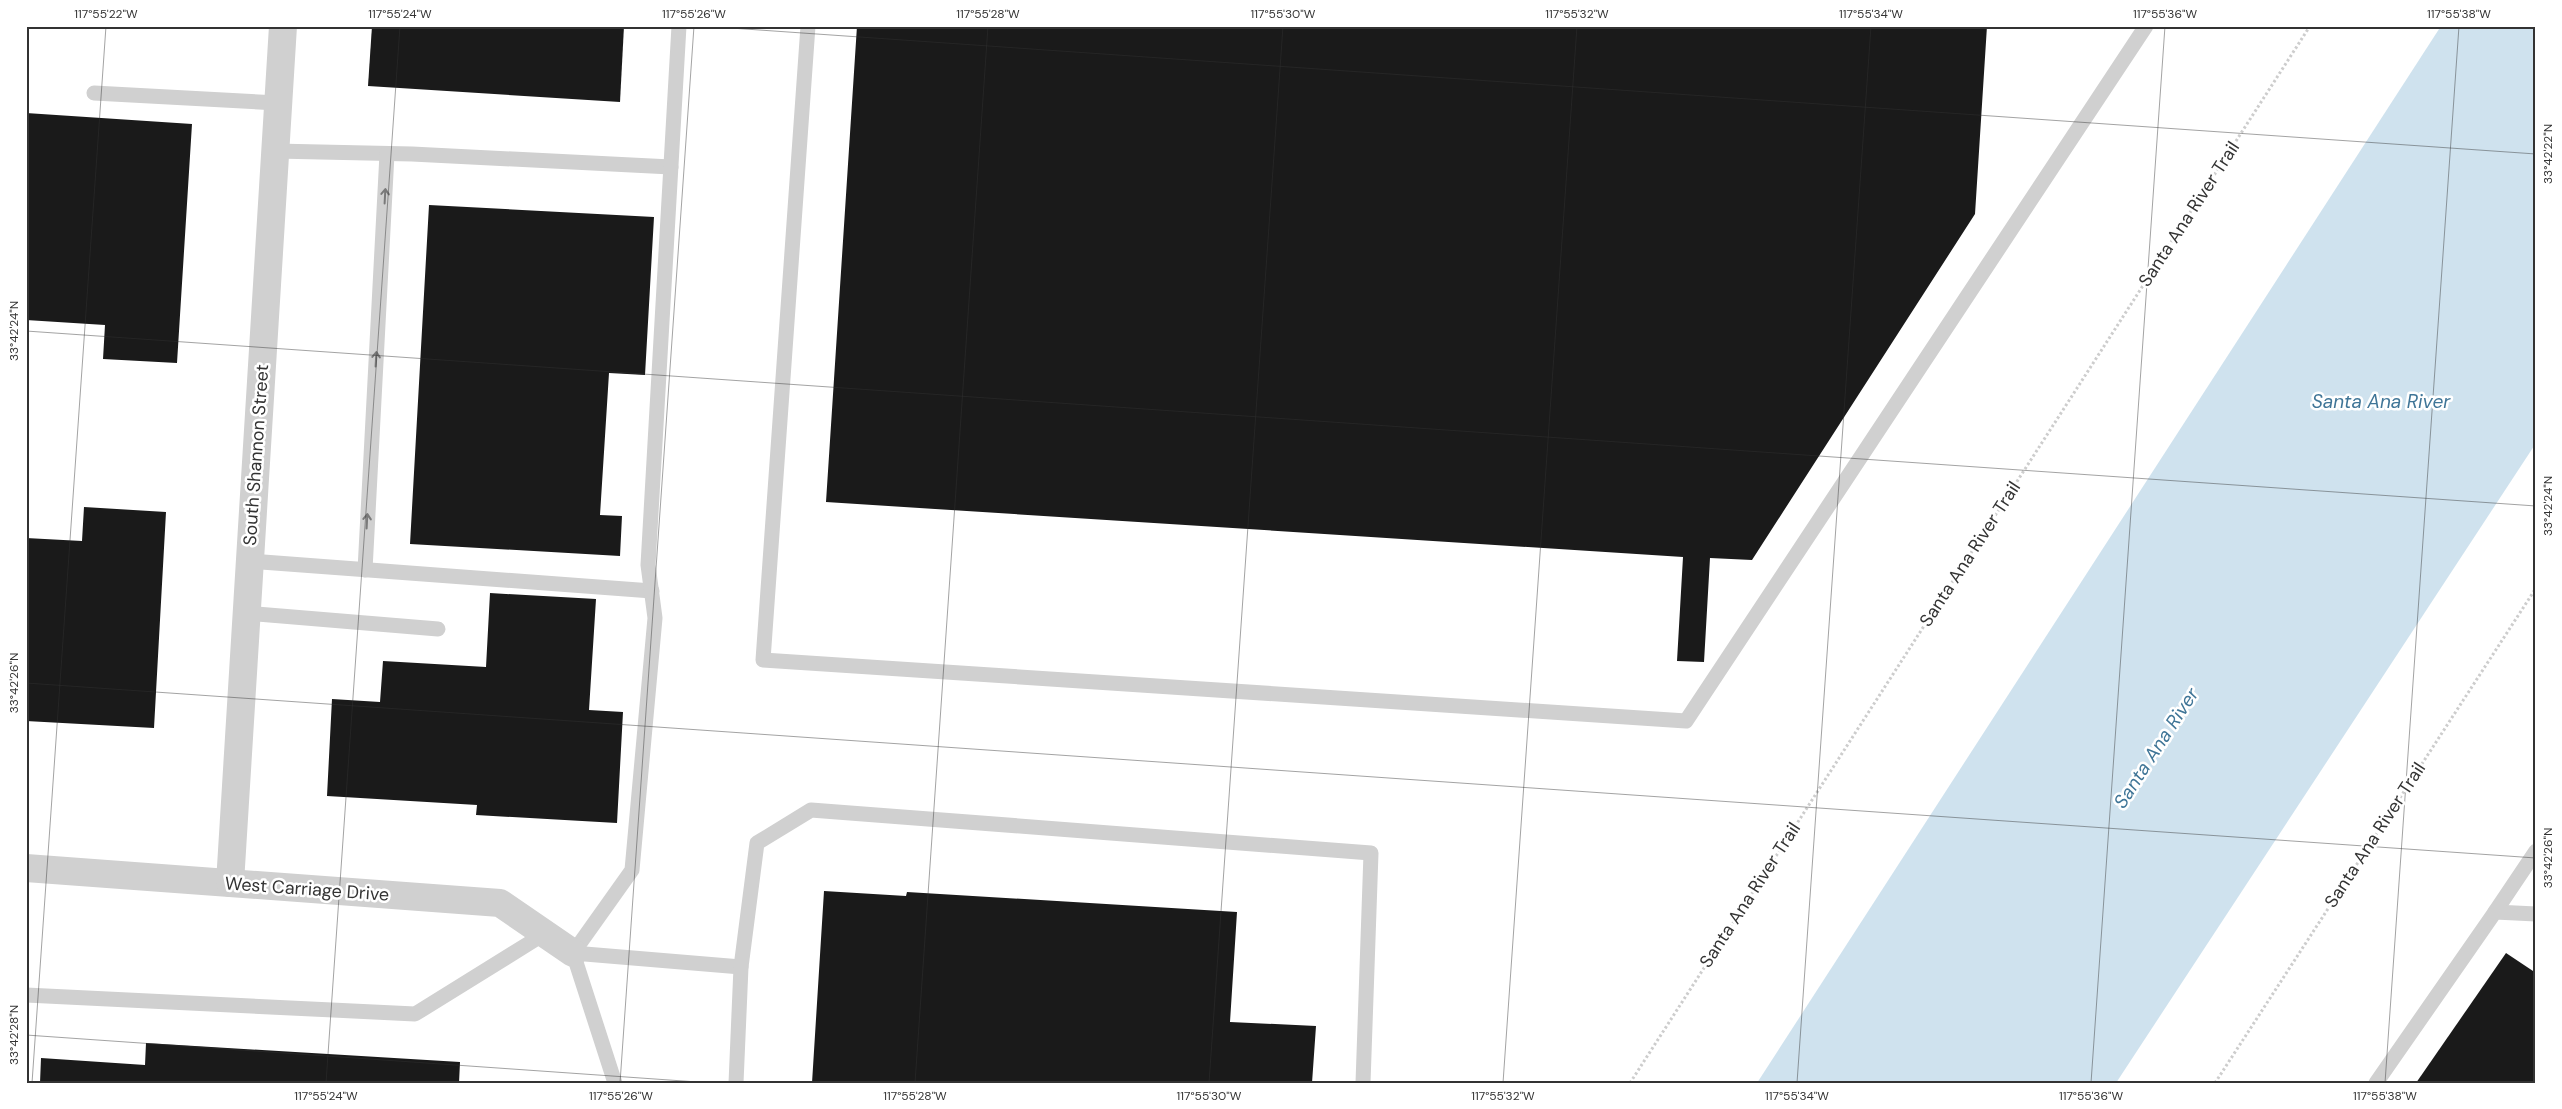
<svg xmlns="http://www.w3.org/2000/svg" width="2562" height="1109" font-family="'DM Sans',sans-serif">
<rect width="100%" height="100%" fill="#fff"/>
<path fill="#cfe2ee" d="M2441 26H2536V443L2116 1083H1757Z"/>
<g fill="#1a1a1a">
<path d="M372 26H624L620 102 368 86Z"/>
<path d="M857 26H1987L1975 214 1752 560 1710 558 1704 662 1677 661 1683 557 826 502Z"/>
<path d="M26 113 192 124 177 363 103 359 105 325 26 320Z"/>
<path d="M429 205 654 217 645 375 609 373 600 515 622 516 620 556 410 544Z"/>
<path d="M84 507 166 512 154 728 26 721V538L82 541Z"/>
<path d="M490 593 596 599 589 710 623 712 617 823 476 815 477 805 327 796 332 699 380 702 383 661 486 667Z"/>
<path d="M824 891 906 896 907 892 1237 912 1230 1022 1316 1026 1312 1083H812Z"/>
<path d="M2506 953 2536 973V1083H2416Z"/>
<path d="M146 1043 460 1062 459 1083H40L41 1058 145 1065Z"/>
</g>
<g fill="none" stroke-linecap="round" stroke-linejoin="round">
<g stroke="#cdcdcd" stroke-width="3" stroke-dasharray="2.5 2.5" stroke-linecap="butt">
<path d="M1630 1083 2310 26"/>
<path d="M2215 1083 2536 588"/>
</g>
<g stroke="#d0d0d0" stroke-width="15">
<path d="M808 26 763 660 1686 721 2146 26"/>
<path d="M94 93 278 103"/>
<path d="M275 151 412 154 671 167"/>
<path d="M249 561 652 591"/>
<path d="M365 570 387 154"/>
<path d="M246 613 438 629"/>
<path d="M2495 912 2536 851"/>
<path d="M573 953 632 870 655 618 648 565 679 26"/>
<path d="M573 953 741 967"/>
<path d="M573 953 615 1083"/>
<path d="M26 995 415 1014 544 934"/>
<path d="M736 1083 741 967 757 843 811 810 1371 853 1363 1083"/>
<path d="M2376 1083 2495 912 2536 914"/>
</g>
<g stroke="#d0d0d0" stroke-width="28">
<path d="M26 868 500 903 573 953"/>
<path d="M230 883 283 26"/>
</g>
</g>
<defs><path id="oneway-shaft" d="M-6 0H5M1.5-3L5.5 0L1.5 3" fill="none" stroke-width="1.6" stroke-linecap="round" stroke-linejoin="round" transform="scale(1.25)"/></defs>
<g stroke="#7a7a7a">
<use href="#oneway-shaft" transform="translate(385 196) rotate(-87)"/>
<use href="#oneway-shaft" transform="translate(376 359) rotate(-87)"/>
<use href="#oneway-shaft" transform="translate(367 521) rotate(-87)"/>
</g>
<path fill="none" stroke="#333" stroke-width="1" stroke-opacity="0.45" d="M702 26 2536 154M26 331 2536 506M26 683 2536 858M26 1035 712 1083M32 1083 106 26M326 1083 400 26M620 1083 694 26M915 1083 988 26M1209 1083 1283 26M1503 1083 1577 26M1797 1083 1871 26M2091 1083 2165 26M2385 1083 2459 26"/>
<g text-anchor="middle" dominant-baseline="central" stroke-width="5" stroke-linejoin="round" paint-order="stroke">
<g font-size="18" fill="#333" stroke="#fff">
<text transform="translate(2189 214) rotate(-57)">Santa Ana River Trail</text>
<text transform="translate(256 455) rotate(-86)">South Shannon Street</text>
<text transform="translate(1970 554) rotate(-57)">Santa Ana River Trail</text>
<text transform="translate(2375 835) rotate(-57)">Santa Ana River Trail</text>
<text transform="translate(307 889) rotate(4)">West Carriage Drive</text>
<text transform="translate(1750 895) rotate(-57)">Santa Ana River Trail</text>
</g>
<g font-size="19" font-style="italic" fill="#3f7597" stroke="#fff">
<text x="2381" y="401">Santa Ana River</text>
<text transform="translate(2156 748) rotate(-57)">Santa Ana River</text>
</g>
</g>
<rect width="2562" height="1109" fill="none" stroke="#ffffff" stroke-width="55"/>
<rect x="28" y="28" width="2506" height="1054" fill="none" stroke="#333" stroke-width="2"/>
<g font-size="12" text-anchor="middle" fill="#333">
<text x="106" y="18">117°55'22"W</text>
<text x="400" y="18">117°55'24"W</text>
<text x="694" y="18">117°55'26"W</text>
<text x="988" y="18">117°55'28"W</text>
<text x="1283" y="18">117°55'30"W</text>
<text x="1577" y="18">117°55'32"W</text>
<text x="1871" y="18">117°55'34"W</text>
<text x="2165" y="18">117°55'36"W</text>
<text x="2459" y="18">117°55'38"W</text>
<text transform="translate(2548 154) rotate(-90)" y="4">33°42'22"N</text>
<text transform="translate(14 331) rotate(-90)" y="4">33°42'24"N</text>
<text transform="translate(2548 506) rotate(-90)" y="4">33°42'24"N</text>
<text transform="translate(14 683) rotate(-90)" y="4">33°42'26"N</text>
<text transform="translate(2548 858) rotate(-90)" y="4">33°42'26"N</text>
<text transform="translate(14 1035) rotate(-90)" y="4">33°42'28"N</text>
<text x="326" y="1100">117°55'24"W</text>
<text x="621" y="1100">117°55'26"W</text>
<text x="915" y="1100">117°55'28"W</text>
<text x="1209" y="1100">117°55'30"W</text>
<text x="1503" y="1100">117°55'32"W</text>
<text x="1797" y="1100">117°55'34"W</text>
<text x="2091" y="1100">117°55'36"W</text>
<text x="2385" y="1100">117°55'38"W</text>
</g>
</svg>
